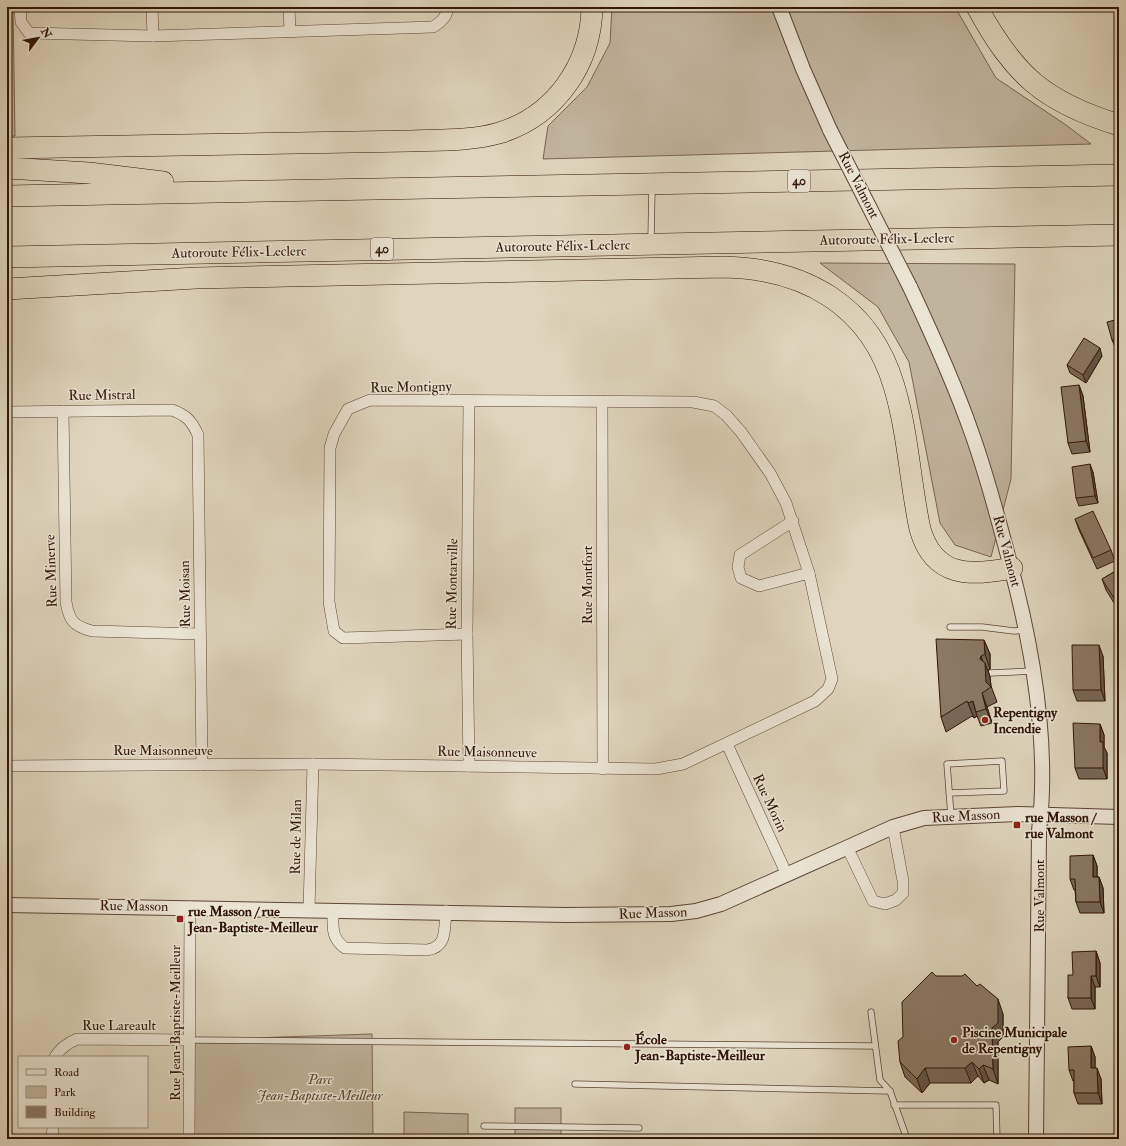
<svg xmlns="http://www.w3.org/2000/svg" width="1126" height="1146" font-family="'IM FELL Double Pica',serif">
<rect width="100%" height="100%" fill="#ded5bc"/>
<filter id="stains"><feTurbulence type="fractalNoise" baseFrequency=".005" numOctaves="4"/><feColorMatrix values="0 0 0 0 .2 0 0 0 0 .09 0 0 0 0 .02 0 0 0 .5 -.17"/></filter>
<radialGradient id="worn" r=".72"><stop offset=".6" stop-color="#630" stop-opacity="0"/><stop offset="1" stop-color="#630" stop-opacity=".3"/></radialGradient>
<g fill="#c1b49d" stroke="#796452">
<path d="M7 7H13L15 136H7Z"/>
<path d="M612 7H955L996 78 1066 125 1091 144 543 159 548 126 587 87 610 43Z"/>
<path d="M820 263 1015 264 1011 479 991 557 955 545 940 523 909 362 878 307Z"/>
<path d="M372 1034 373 1139H192L190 1040Z"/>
<rect x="515" y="1108" width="46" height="30"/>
<path d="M404 1112 468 1114V1139H404Z"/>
</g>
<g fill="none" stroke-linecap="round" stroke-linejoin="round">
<g stroke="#5c4534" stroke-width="7">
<g id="service">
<path d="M651 240 652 187"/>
<path d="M950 627H982L1014 631 1025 630"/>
<path d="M990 673 1034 671"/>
<path d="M949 793 1004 791 1002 761 947 764 951 816"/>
<path d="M871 1012 880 1080 890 1091 907 1139"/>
<path d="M190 1040 875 1046"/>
<path d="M575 1084 890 1091"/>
<path d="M894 1105H996L997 1139"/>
<path d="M484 1126 639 1128"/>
</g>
</g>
<g stroke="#5c4534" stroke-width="12">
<g id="minor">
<path d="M20 7 21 22 29 33 153 36 433 27C441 22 447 17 448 7"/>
<path d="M152 7 153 36"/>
<path d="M289 7 290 32"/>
<path d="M469 401 467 634 469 766"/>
<path d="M602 401 603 769"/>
<path d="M63 411 66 602C69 620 73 626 92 631L200 634"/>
<path d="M7 412 172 410C186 415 192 421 198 435L202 765"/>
<path d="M793 521 740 555 738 567 741 578 759 586 809 573"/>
<path d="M727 744 787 875"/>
<path d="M7 766 313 764 656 769 683 764 815 701 828 689 832 679 809 573 786 503 770 473 741 432 726 415 714 406 693 402 370 400 348 409 334 434 330 448 329 602 334 631 343 638 467 634"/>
<path d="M848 849 873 901 885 904 896 900 903 893V881L893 827"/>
<path d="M309 909 313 764"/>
<path d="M333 911C333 927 331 938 345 948L427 950C448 947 444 928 446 911"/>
<path d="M55 1057C60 1048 68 1043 77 1039L190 1040"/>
<path d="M52 1139 53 1127"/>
<path d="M189 1139 190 907"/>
</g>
</g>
<g stroke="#5c4534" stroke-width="16">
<g id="tertiary">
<path d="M779 7 803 69 830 130"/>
<path d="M910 287C932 334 954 382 971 431 986 472 997 514 1008 556 1032 643 1050 740 1039 831L1036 1139"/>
<path d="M7 905 566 915 671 914 696 911 721 904 893 827 924 818 1019 814 1119 817"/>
</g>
</g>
<g stroke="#311506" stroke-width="22">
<g id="motorway">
<path d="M977 7C1014 75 1044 102 1119 125"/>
<path d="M7 148 410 141C439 140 471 141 499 133 555 116 591 65 592 7"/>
<path d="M7 168 89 173 163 182"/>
<path d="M7 196 1119 175"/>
<path d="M7 257 1119 235"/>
<path d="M7 289 196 278 724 267C805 269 870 305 894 386 908 432 910 482 920 529 934 578 970 576 1012 568"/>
</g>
</g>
<use href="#service" stroke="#eae4d3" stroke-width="5.5"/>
<use href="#minor" stroke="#eae4d3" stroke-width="11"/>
<use href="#tertiary" stroke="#eae4d3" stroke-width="14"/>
<use href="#motorway" stroke="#ded5bc" stroke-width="21"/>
<g stroke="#5c4534" stroke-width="16" stroke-linecap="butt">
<path id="tertiary-bridge" d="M830 130 910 287"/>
</g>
<use href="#tertiary-bridge" stroke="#eae4d3" stroke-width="14"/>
</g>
<g fill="#786857" stroke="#311506">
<path d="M1119 319V346L1115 347 1112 340Z"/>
<path d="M1102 356 1086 383 1070 373 1067 365Z"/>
<path d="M1079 385 1083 396 1090 452 1072 454 1068 443Z"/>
<path d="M1093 472 1098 503 1079 506 1076 498Z"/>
<path d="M1075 519 1111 550 1115 561 1097 569 1079 530Z"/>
<path d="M1119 569V611L1106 590 1102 579Z"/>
<path d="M984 640 990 654V669L988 670 990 677 991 686 997 702 987 707 992 723 981 726 977 716 974 718 972 716 946 732 941 717Z"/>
<path d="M1103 656 1105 701H1077L1073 690Z"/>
<path d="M1100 724 1104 735V747L1107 753V779H1079L1075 768Z"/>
<path d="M1093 855 1097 866V877H1099L1103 888 1104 913H1080L1076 902 1075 890H1074L1070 879Z"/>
<path d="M1096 951 1100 963V987H1095V1009H1072L1068 998 1073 975Z"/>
<path d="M936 976 1003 1014V1037L998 1042V1084L989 1080 984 1083 978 1076 971 1083H930L922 1093 905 1077 900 1062 903 1037Z"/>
<path d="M1091 1046 1095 1057V1068L1101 1079 1102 1104H1078L1074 1093V1081H1073L1069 1070Z"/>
</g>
<g fill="#615547" stroke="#311506">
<path d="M1100 348 1102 356 1086 383 1083 375Z"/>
<path d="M1079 385 1083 396 1090 452 1086 441Z"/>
<path d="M1090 464 1093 472 1098 503 1095 496Z"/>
<path d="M984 640 990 654V669L985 654Z"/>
<path d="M1099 645 1103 656 1105 701 1101 690Z"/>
<path d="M981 656 985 667V663L990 677 991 687 986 682 980 659Z"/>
<path d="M982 693 987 707 992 723 986 709Z"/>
<path d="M973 701 977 716 974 718 968 703Z"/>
<path d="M1100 724 1104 735V747L1107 753V779L1103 768 1100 742Z"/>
<path d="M1093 855 1097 866V888L1093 877Z"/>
<path d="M1099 877 1103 888 1104 913 1100 902Z"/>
<path d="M1096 951 1100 963V987L1096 976Z"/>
<path d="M1091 976 1095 987V1009L1091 998Z"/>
<path d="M998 999 1003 1014V1037L998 1042V1084L993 1069 992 1028Z"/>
<path d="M1091 1046 1095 1057V1079L1091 1068Z"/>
<path d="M972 1062 978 1076 971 1083 965 1068Z"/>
<path d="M983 1065 989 1080 984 1083 979 1069Z"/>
<path d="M925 1068 930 1083 922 1093 917 1079Z"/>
<path d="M1097 1068 1101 1079 1102 1104 1098 1093Z"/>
</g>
<g fill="#8b7965" stroke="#311506">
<path d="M1119 319V338L1112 340 1107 322Z"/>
<path d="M1084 338 1100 348 1083 375 1067 365Z"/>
<path d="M1079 385 1086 441 1068 443 1061 387Z"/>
<path d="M1090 464 1095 496 1076 498 1072 467Z"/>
<path d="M1093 511 1111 550 1093 558 1075 519Z"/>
<path d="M1119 569V606L1102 579Z"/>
<path d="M936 639 984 640 985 654 981 656 980 659 985 663 986 682 991 687 982 693 986 709 976 712 973 701 968 703 967 701 941 717Z"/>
<path d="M1072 645H1099L1101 690H1073Z"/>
<path d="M1073 723 1100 724V742H1103V768H1075Z"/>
<path d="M1093 855V877H1099L1100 902H1076L1075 879H1070V856Z"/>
<path d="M1096 951V976H1091V998H1068V975H1073L1072 952Z"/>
<path d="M932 972 936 976H962L965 974 977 986 980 984 998 999V1023L992 1028 993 1069 983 1065 979 1069 972 1062 965 1068H925L917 1079 900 1062 898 1041 903 1037 902 1002Z"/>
<path d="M1091 1046V1068H1097L1098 1093H1074V1070H1069L1068 1047Z"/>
</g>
<g fill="#8f2418" stroke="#eae4d3" stroke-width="1.5">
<circle cx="985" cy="720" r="4"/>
<rect x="1013" y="821" width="8" height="8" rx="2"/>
<rect x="176" y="915" width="8" height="8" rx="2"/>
<circle cx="954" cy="1040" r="4"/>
<circle cx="627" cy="1047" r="4"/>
</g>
<g text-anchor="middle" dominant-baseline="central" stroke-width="3" stroke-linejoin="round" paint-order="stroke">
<g fill="#eae4d3" stroke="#685344" stroke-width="1">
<rect x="788" y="170" width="22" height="22" rx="3"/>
<rect x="371" y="238" width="22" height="22" rx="3"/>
</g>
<g font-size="13" font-weight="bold" fill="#311506">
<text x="799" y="181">40</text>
<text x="382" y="249">40</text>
</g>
<g font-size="14" fill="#311506" stroke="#eae4d3">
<text transform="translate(859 185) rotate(63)">Rue Valmont</text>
<text transform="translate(887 239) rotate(-1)">Autoroute Félix-Leclerc</text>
<text transform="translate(563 246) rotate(-1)">Autoroute Félix-Leclerc</text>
<text transform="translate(239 252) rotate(-1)">Autoroute Félix-Leclerc</text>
<text transform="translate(411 387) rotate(-1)">Rue Montigny</text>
<text transform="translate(102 395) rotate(-1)">Rue Mistral</text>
<text transform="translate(1007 551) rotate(75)">Rue Valmont</text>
<text transform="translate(51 571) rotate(-92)">Rue Minerve</text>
<text transform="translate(452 584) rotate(-89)">Rue Montarville</text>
<text transform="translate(587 585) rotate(-90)">Rue Montfort</text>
<text transform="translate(185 594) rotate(-91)">Rue Moisan</text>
<text x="163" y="750">Rue Maisonneuve</text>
<text transform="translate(487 752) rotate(1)">Rue Maisonneuve</text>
<text transform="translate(770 803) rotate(65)">Rue Morin</text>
<text transform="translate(966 816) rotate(-3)">Rue Masson</text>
<text transform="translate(296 837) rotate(-89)">Rue de Milan</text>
<text transform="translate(1039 896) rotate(-90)">Rue Valmont</text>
<text transform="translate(134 906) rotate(1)">Rue Masson</text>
<text transform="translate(653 913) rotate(-2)">Rue Masson</text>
<text transform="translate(175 1023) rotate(-90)">Rue Jean-Baptiste-Meilleur</text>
<text x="119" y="1025">Rue Lareault</text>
</g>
<g font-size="14" font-weight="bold" fill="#311506" stroke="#eae4d3" text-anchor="start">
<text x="993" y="712">Repentigny<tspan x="993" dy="16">Incendie</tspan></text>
<text x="1025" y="817">rue Masson /<tspan x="1025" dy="16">rue Valmont</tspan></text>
<text x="188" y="911">rue Masson / rue<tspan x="188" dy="16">Jean-Baptiste-Meilleur</tspan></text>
<text x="962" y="1032">Piscine Municipale<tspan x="962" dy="16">de Repentigny</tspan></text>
<text x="635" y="1039">École<tspan x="635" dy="16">Jean-Baptiste-Meilleur</tspan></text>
</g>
<g font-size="14" font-style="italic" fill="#5c4533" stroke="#eae4d3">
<text x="320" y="1079">Parc<tspan x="320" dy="16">Jean-Baptiste-Meilleur</tspan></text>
</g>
</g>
<rect width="1126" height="1146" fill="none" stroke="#ded5bc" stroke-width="24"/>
<rect x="8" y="8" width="1110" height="1130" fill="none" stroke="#311506" stroke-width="2"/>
<rect x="12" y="12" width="1102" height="1122" fill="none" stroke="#311506"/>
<rect x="18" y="1056" width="130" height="72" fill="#eae4d3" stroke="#a09181"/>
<rect x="26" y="1069" width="20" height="6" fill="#eae4d3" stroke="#a09181"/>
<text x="54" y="1076" font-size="12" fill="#311506">Road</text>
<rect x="26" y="1086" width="20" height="12" fill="#c1b49d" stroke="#a09181"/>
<text x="54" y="1096" font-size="12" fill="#311506">Park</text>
<rect x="26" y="1106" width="20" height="12" fill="#8b7965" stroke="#a09181"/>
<text x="54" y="1116" font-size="12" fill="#311506">Building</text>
<g transform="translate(38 38) rotate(58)" stroke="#eae4d3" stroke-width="3" paint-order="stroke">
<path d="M0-3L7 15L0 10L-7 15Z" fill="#311506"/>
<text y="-6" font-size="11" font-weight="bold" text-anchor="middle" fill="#311506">N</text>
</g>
<rect width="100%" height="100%" filter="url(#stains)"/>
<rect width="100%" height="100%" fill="url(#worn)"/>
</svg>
